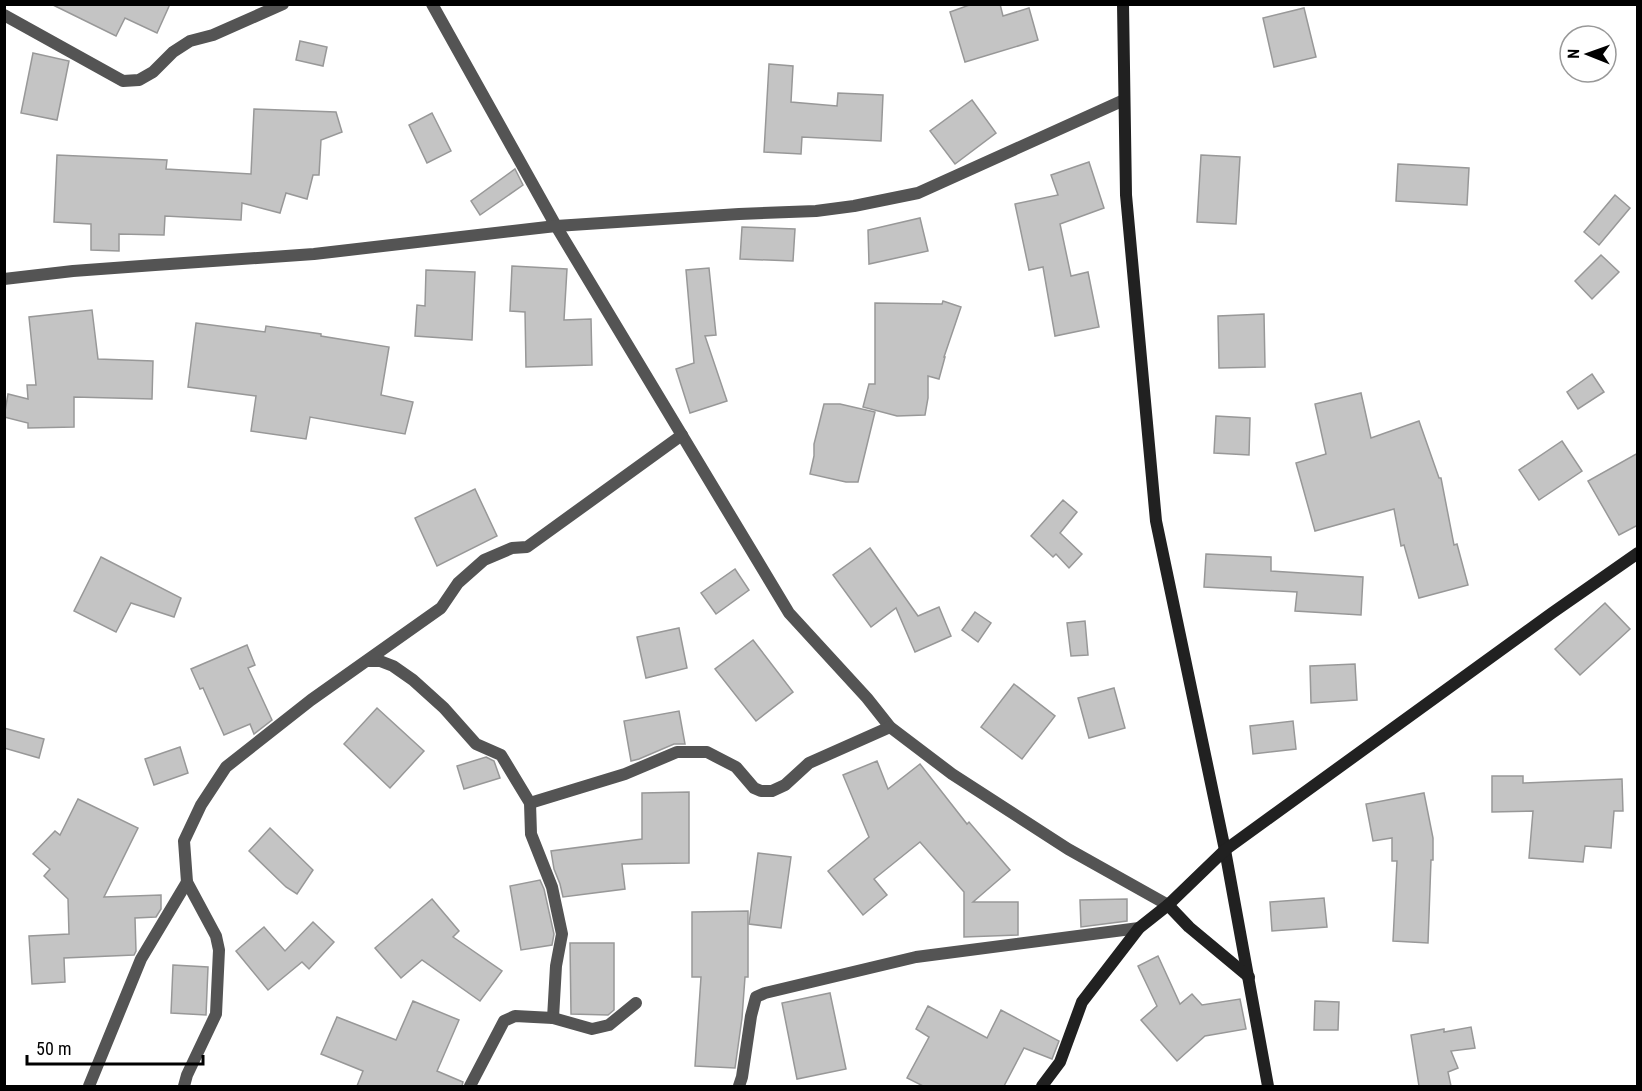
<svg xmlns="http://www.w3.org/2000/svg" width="1642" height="1091" font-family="'Roboto Condensed',sans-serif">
<rect width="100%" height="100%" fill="#fff"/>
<g fill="#c4c4c4" stroke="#989898" stroke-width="1.5">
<path d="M51 4H170L157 33 125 18 116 36Z"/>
<path d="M972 4H1000L1003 16 1029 8 1038 40 965 62 950 12Z"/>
<path d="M1304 8 1316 57 1274 67 1263 18Z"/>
<path d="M300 41 327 47 323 66 296 60Z"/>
<path d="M33 53 69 61 57 120 21 113Z"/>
<path d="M769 64 793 66 791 102 837 106 838 93 883 95 881 141 802 137 801 154 764 152Z"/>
<path d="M972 100 996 133 955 164 930 131Z"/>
<path d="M254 109 336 112 342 132 321 140 319 175H313L307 199 286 193 280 213 242 203 241 220 165 216 164 235 119 234V251L91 250V224L54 222 57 155 167 160 166 169 251 174Z"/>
<path d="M432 113 451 151 427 163 409 125Z"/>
<path d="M1201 155 1240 157 1236 224 1197 222Z"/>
<path d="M1089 162 1104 208 1060 224 1071 276 1088 272 1099 327 1055 336 1043 267 1029 270 1015 204 1058 195 1051 175Z"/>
<path d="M1398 164 1469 168 1467 205 1396 201Z"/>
<path d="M515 169 523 185 480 215 471 201Z"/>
<path d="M1615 195 1630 208 1599 245 1584 232Z"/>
<path d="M920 218 928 251 869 264 868 230Z"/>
<path d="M742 227 795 229 793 261 740 259Z"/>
<path d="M1601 255 1619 272 1592 299 1575 281Z"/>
<path d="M512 266 567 269 564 320 591 319 592 365 526 367 525 312 510 311Z"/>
<path d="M709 268 716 335 705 336 727 401 690 413 676 369 694 363 686 270Z"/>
<path d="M426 270 475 272 472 340 415 336 417 305 425 306Z"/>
<path d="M943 301 961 307 944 357H945L939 379 928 376V398L925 415 897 416 863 407 869 384H875V303L942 304Z"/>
<path d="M92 310 98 359 153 361 152 399 74 397V427L28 428V423L4 417 8 394 28 399 27 385H36L29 317Z"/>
<path d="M1264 314 1265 367 1219 368 1218 316Z"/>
<path d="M196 323 265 332 266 326 321 334V336L389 347 381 395 413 402 405 434 310 417 306 439 251 431 256 396 188 387Z"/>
<path d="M1592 374 1604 392 1578 409 1567 392Z"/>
<path d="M1361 393 1371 438 1419 421 1439 478H1441L1454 545 1457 544 1468 585 1419 598 1404 545 1401 546 1394 509 1315 531 1296 463 1326 454 1315 404Z"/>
<path d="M824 404H840L875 412 858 482H846L810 474 814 456V444Z"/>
<path d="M1216 416 1250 418 1249 455 1214 453Z"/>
<path d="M1562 441 1582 471 1539 500 1519 470Z"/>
<path d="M1638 453V525L1619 535 1588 481Z"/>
<path d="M475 489 497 536 437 566 415 518Z"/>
<path d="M1063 500 1077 512 1060 533 1082 554 1069 568 1056 554 1053 557 1031 536Z"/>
<path d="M870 548 918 616 939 607 951 636 915 652 896 608 871 627 833 575Z"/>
<path d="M1206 554 1271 557V571L1363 577 1361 615 1295 611 1297 592 1204 587Z"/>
<path d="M101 557 181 598 174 617 131 603 116 632 74 611Z"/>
<path d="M735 569 749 590 716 614 701 593Z"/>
<path d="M1605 603 1630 629 1580 675 1555 649Z"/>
<path d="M975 612 991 623 978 642 962 630Z"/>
<path d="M1085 621 1088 655 1071 656 1067 623Z"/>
<path d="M679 628 687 668 646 678 637 637Z"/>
<path d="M753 640 793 692 756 721 715 669Z"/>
<path d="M247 645 255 665 248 668 272 720 254 734 250 724 224 735 203 688 200 689 191 669Z"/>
<path d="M1355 664 1357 700 1311 703 1310 666Z"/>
<path d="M1014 684 1055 716 1022 759 981 727Z"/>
<path d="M1114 688 1125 728 1089 738 1078 698Z"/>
<path d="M377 708 424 751 390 788 344 744Z"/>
<path d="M679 711 685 744H674L639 759 631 761 624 721Z"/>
<path d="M1293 721 1296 749 1253 754 1250 726Z"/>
<path d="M4 728 44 739 39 758 4 748Z"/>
<path d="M180 747 188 773 154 785 145 759Z"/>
<path d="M486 757 494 761 500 778 464 789 457 766Z"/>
<path d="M877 761 888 789 920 764 967 824 969 822 1010 870 973 902H1018V935L964 937V892L920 842 874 879 887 895 863 915 828 871 869 837 843 775Z"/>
<path d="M1492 776H1523V783L1622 779 1623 811H1614L1611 848 1585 846 1583 862 1529 858 1533 811 1492 812Z"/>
<path d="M689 792V863L622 864 625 889 563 897 560 884 554 869 551 851 642 839V793Z"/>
<path d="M1424 793 1433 838V860H1431L1428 943 1393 941 1397 861H1392V838L1373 841 1366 804Z"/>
<path d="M78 799 138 828 104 897 161 895V909L156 917 135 918 136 951 134 955 64 958 65 982 32 984 29 936 69 934 68 899 44 876 50 869 33 854 55 831 60 835Z"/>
<path d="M270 828 313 870 297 894 286 887 249 851Z"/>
<path d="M758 853 791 857 781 928 749 924Z"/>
<path d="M540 880 544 889 554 934 552 945 521 950 510 886Z"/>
<path d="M1324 898 1327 927 1272 931 1270 902Z"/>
<path d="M432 899 459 931 453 937 502 971 480 1001 422 960 401 978 375 948Z"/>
<path d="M1127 899V921L1081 927 1080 900Z"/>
<path d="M748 911V977H745L742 1018 735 1068 695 1066 701 977H692V912Z"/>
<path d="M313 922 334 942 309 969 302 962 268 990 236 951 264 927 285 951Z"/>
<path d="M570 943H614V1010L608 1015 571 1014Z"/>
<path d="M1158 956 1180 1004 1192 994 1202 1005 1240 999 1246 1029 1205 1036 1177 1061 1141 1020 1157 1006 1138 966Z"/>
<path d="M173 965 208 967 206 1015 171 1013Z"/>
<path d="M830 993 846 1069 797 1079 782 1003Z"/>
<path d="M413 1001 459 1020 437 1071 463 1082 462 1086H357L363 1071 321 1054 337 1017 396 1040Z"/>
<path d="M1315 1001 1339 1002 1338 1030H1314Z"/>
<path d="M928 1006 987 1038 1001 1010 1059 1041 1052 1059 1024 1048 1004 1086H923L907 1078 929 1037 916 1029Z"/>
<path d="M1471 1027 1475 1048 1451 1051 1458 1068 1448 1072 1451 1086H1419L1411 1035 1444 1029V1032Z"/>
</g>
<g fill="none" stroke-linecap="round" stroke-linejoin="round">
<g stroke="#545454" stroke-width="12">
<path d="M432 4 556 226 789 613 867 698 890 727 952 774 1068 849 1168 905"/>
<path d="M4 15 123 81 139 80 153 72 173 52 190 41 213 35 283 4"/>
<path d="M4 279 73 271 155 265 314 254 556 226 739 214 816 211 854 206 918 193 1124 100"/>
<path d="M367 661H380L393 666 413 680 444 708 476 744 501 755 530 803 531 834 552 887 562 934 556 966 553 1018"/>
<path d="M530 803 625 774 677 752H707L736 767 754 788 761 791H772L785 785 809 763 890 727"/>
<path d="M89 1086 141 959 187 882"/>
<path d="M184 1086 187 1075 216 1014 219 950 216 936 187 882 184 841 201 805 226 767 311 700 441 608 458 583 484 560 512 548 527 547 682 435"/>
<path d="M470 1086 504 1021 515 1016 553 1018 592 1029 609 1025 636 1003"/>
<path d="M739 1086 742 1077 751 1016 756 997 765 993 916 957 1139 928"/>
</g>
<g stroke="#212121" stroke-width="12">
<path d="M1123 4 1126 195 1156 521 1225 850 1268 1086"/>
<path d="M1168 905 1189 927 1249 977"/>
<path d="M1042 1086 1060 1062 1082 1002 1139 928 1168 905 1225 850 1552 613 1638 553"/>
</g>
</g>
<rect width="1642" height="1091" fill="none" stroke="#000000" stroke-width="12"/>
<g transform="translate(1588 54) rotate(271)"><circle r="28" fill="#ffffff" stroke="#999999" stroke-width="1.5"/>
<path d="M0-4.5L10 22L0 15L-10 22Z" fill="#000000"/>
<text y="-9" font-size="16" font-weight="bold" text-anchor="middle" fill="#000000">N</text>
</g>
<path d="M27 1055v9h176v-9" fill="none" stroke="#000000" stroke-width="3"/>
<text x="36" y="1055" font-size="18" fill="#000000" stroke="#ffffff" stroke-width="4.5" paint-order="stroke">50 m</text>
</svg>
